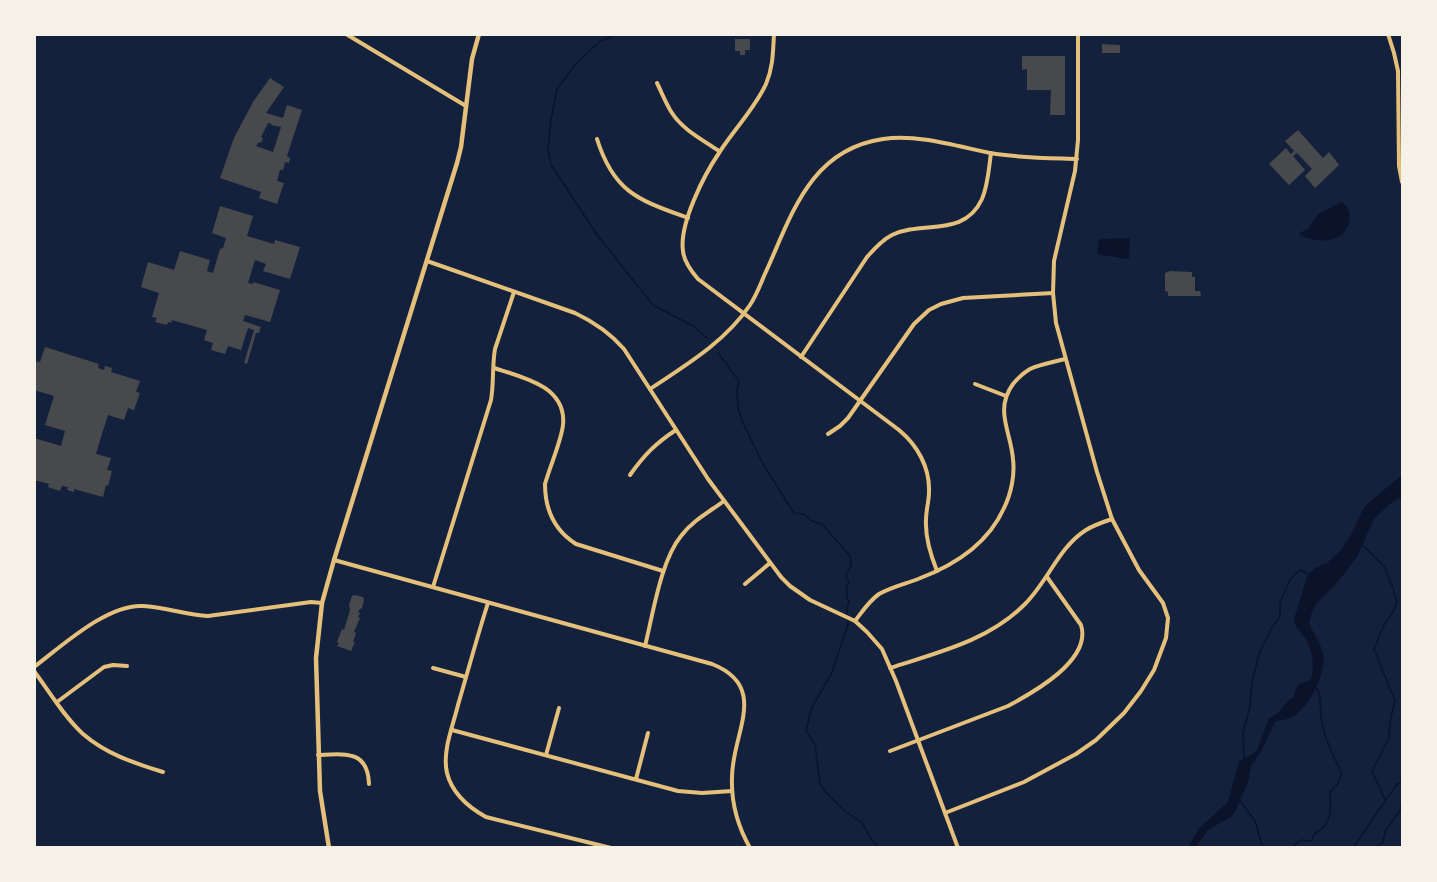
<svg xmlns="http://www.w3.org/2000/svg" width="1437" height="882" font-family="'PT Sans Narrow',sans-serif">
<rect width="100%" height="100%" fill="#14213d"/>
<g fill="#0b132b">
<path d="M1341 202C1355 208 1351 230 1338 237 1329 243 1310 240 1301 236L1299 233 1308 229 1318 214Z"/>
<path d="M1130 238 1129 258 1126 259 1097 254 1099 239Z"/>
<path d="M1402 475V498L1395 500 1389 505 1374 519 1357 557 1337 583 1317 603 1312 612 1309 623C1313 633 1320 642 1323 653 1327 673 1309 708 1292 717 1286 721 1280 719 1275 722L1261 752 1251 766 1248 782 1235 812 1231 817 1208 830 1196 847H1188L1200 827 1228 802 1239 761 1252 754 1257 750 1269 718 1279 712 1288 701 1294 697 1296 688 1300 684 1311 679C1314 667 1313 650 1306 640 1302 632 1295 629 1294 619L1308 574 1315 568 1327 563 1340 551 1351 535 1362 511 1367 504Z"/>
</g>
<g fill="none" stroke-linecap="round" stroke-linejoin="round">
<g stroke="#0b132b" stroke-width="1.5">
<path d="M617 34 599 42 574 66 557 89 551 119 548 149 551 165 598 236 653 305 693 326 707 338"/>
<path d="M718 353 739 381 737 390 738 408 744 425 763 464 794 513 804 514 812 521 822 524 850 556 851 566 847 573 846 578 849 582C845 589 846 596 849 603L847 607V615"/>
<path d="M1362 545 1384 566 1393 588 1397 603 1393 612 1384 625 1374 649 1395 701 1390 721 1389 738 1372 771 1385 800"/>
<path d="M848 620V625L831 675 811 709 806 731 815 744 820 784 826 792 845 811 862 823 872 840 879 848"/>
<path d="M1244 759 1243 733 1250 706 1252 682 1259 654 1272 627 1280 617V602L1291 578 1300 570 1308 574"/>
<path d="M1240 801 1255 821 1263 848"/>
<path d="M1291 848 1301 840 1312 841 1314 834C1332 825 1331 811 1330 793L1338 783 1342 773C1333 756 1326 742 1322 723 1319 710 1323 697 1315 685"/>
<path d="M1353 848 1397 784 1402 783"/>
<path d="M1375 848 1383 842 1385 831 1399 812 1402 804"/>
</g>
</g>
<g fill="#48494c" fill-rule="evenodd">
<path d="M735 39H750V50H745V55H740V51H735Z"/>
<path d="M1102 44 1120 45V53H1102Z"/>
<path d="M1022 56H1065V115H1050L1051 90H1027V69L1022 70Z"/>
<path d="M270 78 284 87 266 113 283 118 287 105 302 110 287 156 290 158 289 163 285 162 283 170H280L277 181 284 183 277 204 259 198 261 192 220 178 234 138 253 102ZM268 123 272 124 271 125 281 127 273 152 256 146 259 142 261 143 263 138 261 137Z"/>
<path d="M1298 130 1323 158 1329 152 1339 165 1315 188 1305 176 1312 169 1297 153 1293 156 1305 170 1289 185 1269 164 1286 148 1291 154 1294 151 1285 141Z"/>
<path d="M220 206 253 216 247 236 274 244 275 240 300 247 290 279 263 271 266 264 255 260 248 283 253 284V282L280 290 270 322 245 315 243 321 261 327 259 333H256L247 364 244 363 254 330 248 328 241 350 228 346 225 354 211 350 213 343 204 340 207 330 172 320 171 323 168 322 167 325 155 322 157 318 152 317 159 293 141 287 148 262 174 270 180 251 210 260 207 271 213 273 220 249 223 248 226 238 212 233Z"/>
<path d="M1170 271 1192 272V277H1195V291H1200L1201 296H1168V292L1165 291V273Z"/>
<path d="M45 347 99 364 98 368 104 370 105 366 112 368 111 372 140 381 136 392 140 393 134 410 128 408 124 420 108 415 101 437 96 454 111 458 107 470 112 471 108 486 106 485 103 497 74 489V492L67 490 68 487 62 486 60 491 48 487 49 484 34 480V438L61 446 65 431 45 425 54 396 34 390V369L37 361 40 362Z"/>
<path d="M354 595 363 597 364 600 362 608 359 610 358 612 360 613 358 617 360 618 354 632 356 633 353 642H355L351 651 337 646 339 643 337 642 342 629 344 630 350 610 349 605 352 596Z"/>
</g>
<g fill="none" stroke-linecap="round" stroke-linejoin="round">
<g stroke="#e5c07b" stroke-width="4">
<path d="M346 34 466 106"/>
<path d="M774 34C773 52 773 68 766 84 754 110 734 129 719 153 704 175 679 224 683 251 684 262 691 271 698 279L899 430C917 445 930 467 929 492 929 501 926 510 926 520 925 537 931 556 937 571"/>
<path d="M1388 34 1394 53 1398 71 1399 166 1402 182"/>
<path d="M657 83C662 93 666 104 672 113 683 130 703 140 719 151"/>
<path d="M597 139C614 193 639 200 688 218"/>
<path d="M427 261 575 313C594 322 610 333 624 349L708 479 781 577 790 586 810 600 855 621 867 632 882 649 896 681 958 848"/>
<path d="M801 357 867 257C874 249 882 240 892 235 923 220 964 238 982 199 988 185 989 167 991 153"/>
<path d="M494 368C522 377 567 386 563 425 561 442 550 466 545 484 545 509 554 530 576 544L663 571"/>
<path d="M975 384 1006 396"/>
<path d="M650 389C686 365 725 342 750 305 756 296 760 286 764 276 791 218 808 150 883 139 918 134 956 146 990 153 1019 158 1048 158 1077 159"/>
<path d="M828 434 840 426 848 418 914 324 929 310 941 304 963 298 1053 293"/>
<path d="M630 475C644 455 656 443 676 430"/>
<path d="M334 560 712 664C770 687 732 733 732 777 731 802 737 825 750 848"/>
<path d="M745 584 770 563"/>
<path d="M433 587 491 400C494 383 492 366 495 349L514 292"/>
<path d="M488 603C477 637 468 671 458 705 453 726 442 751 447 773 452 793 468 807 486 817L611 848"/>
<path d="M855 621C862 612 869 601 879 594 891 587 905 584 918 579 953 566 988 544 1004 508 1011 494 1015 475 1013 459 1011 432 994 410 1013 384 1018 378 1023 373 1030 369 1041 364 1054 362 1065 359"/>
<path d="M645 646C653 614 661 560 681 536 692 521 709 512 724 501"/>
<path d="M34 667C62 646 107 604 143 606 165 607 186 615 208 616L311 602 322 603"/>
<path d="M433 668 466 677"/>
<path d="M890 668C939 652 988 641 1025 604 1048 581 1059 547 1086 530 1094 525 1103 522 1112 519"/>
<path d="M34 671C49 691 64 717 83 734 106 754 134 763 163 772"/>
<path d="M57 702 104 667 113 665 127 666"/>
<path d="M452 730 678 791 702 793 732 791"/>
<path d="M890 751 1008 706C1034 692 1092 660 1081 625L1047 577"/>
<path d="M318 755C345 754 368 750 369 784"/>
<path d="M546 755 559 708"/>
<path d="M636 779 648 733"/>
<path d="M945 813 1024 782 1076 754 1096 740 1124 713 1141 691 1154 670 1166 638 1168 618 1163 603 1139 570 1112 519 1097 472 1056 323 1053 293 1054 261 1075 171 1078 140V34"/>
</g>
<path stroke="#e5c07b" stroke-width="4.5" d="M329 848 320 791 316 658 322 603 334 560 457 163 461 147 472 59 479 34"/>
</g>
<rect width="1437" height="882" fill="none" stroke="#f6f1e7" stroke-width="72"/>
</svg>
